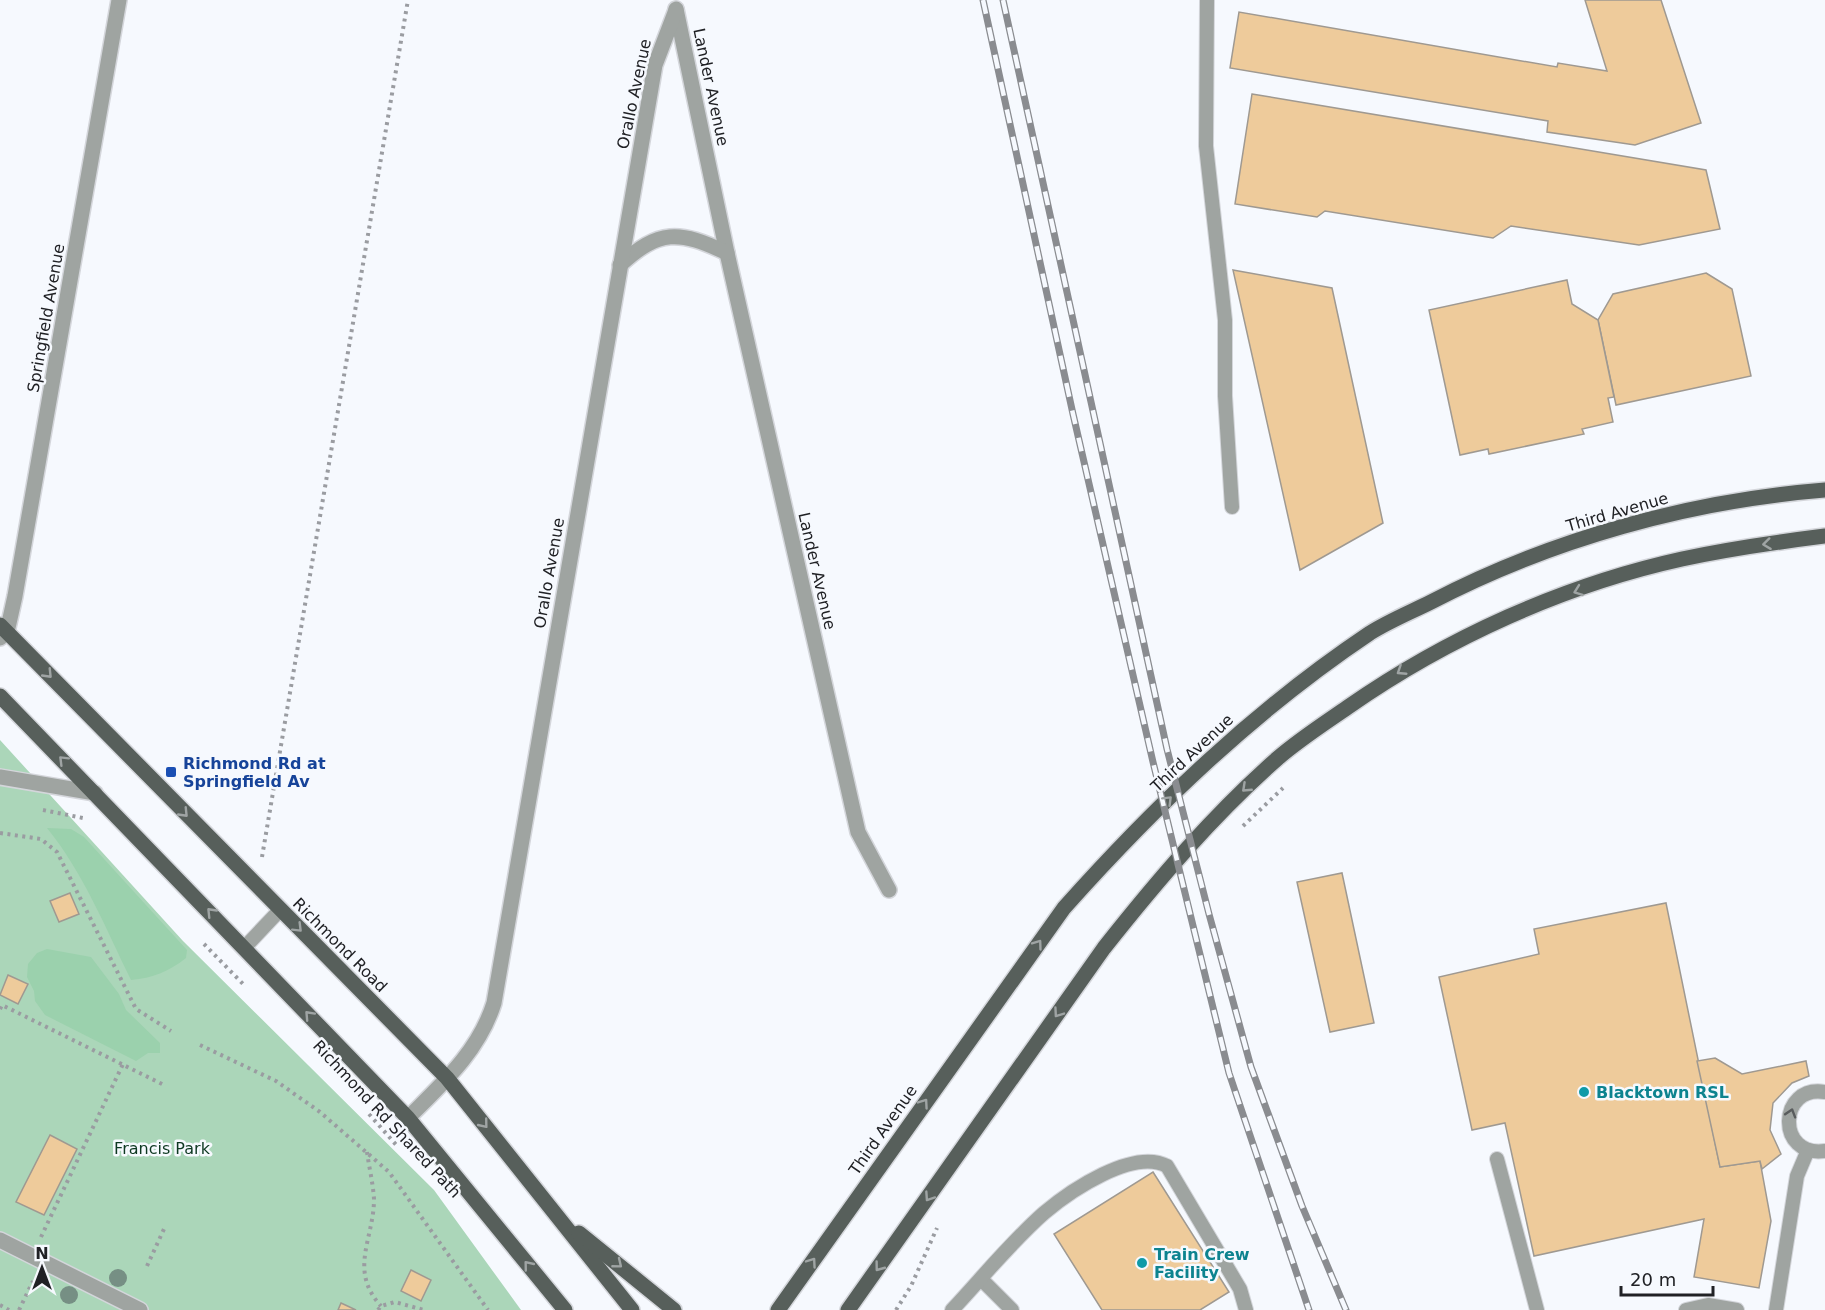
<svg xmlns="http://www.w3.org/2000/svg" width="1825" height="1310" font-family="'DejaVu Sans',sans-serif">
<rect width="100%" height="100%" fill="#f6f9fe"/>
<path fill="#abd6b9" d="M0 740 183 941 434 1190 521 1310H0Z"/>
<g fill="#9bd1ad">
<path d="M47 828 71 829 84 837 187 950 186 958C168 972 153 978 131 980 106 929 83 872 47 828Z"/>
<path d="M47 949 91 957 119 994 126 1010 160 1043V1053H148L136 1061 45 1015 35 1001 34 991 27 977 28 964 37 953Z"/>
</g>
<g fill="#eecb9b" stroke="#9f9991" stroke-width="1.5">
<path d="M1585 0H1661L1701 123 1635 145 1547 132 1548 121 1230 68 1239 12 1557 67 1558 63 1607 71Z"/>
<path d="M1252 94 1706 170 1720 229 1639 245 1511 226 1493 238 1325 211 1317 217 1235 204Z"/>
<path d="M1233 270 1332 288 1383 523 1300 570Z"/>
<path d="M1706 273 1732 289 1751 376 1616 405 1598 320 1613 294Z"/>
<path d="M1567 280 1572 304 1598 320 1614 397 1608 398 1613 422 1582 429 1584 434 1489 454 1488 449 1460 455 1429 310Z"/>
<path d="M1342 873 1374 1023 1330 1032 1297 882Z"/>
<path d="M70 893 79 914 59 922 50 901Z"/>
<path d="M1666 903 1720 1167 1760 1161 1771 1221 1759 1288 1694 1277 1704 1219 1534 1256 1505 1123 1472 1130 1439 977 1539 954 1534 929Z"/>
<path d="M8 975 28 984 18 1004 0 995Z"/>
<path d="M1715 1058 1742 1074 1806 1061 1809 1076 1792 1083 1773 1103 1770 1130 1781 1154 1762 1169 1760 1161 1720 1167 1697 1061Z"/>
<path d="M50 1135 77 1149 44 1215 16 1202Z"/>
<path d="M1153 1172 1229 1292 1200 1310H1102L1054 1234Z"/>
<path d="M411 1270 431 1280 421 1301 401 1291Z"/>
<path d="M341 1303 356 1310H338Z"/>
</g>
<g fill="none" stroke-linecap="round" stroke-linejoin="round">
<g stroke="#d4d6db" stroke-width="16">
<g id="lane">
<path d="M1207 0 1206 146 1225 320V396L1232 507"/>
<path d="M245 947 280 910"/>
<path d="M1825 1092C1778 1084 1776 1158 1825 1151"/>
<path d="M1497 1159 1537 1310"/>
<path d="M981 1279 1012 1310"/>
<path d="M952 1310C982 1278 1011 1242 1044 1213 1070 1191 1133 1148 1167 1166L1240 1289 1246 1310"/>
<path d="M1686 1310 1708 1305 1737 1310"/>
<path d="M1776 1310 1797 1176 1808 1150"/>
</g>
</g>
<g stroke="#d4d6db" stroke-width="18">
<g id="street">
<path d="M676 9 727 253 858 832 889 890"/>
<path d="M620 265C659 229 679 230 727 253"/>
<path d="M0 638 7 632 15 596 119 0"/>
<path d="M0 777 95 793"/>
<path d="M408 1118C443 1083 479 1051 494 1003L655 65 676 10"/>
<path d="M0 1240 140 1310"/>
</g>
</g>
<g stroke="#d4d6db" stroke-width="18">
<g id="primary">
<path d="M0 625 447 1078 632 1310"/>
<path d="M0 696 408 1118 565 1310"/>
<path d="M579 1233 674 1310"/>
<path d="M778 1310 1064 908C1156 805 1255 710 1370 633 1389 621 1411 612 1431 602 1552 539 1689 501 1825 490"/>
<path d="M848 1310 1104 948C1157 881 1214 814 1278 758 1300 739 1325 723 1348 707 1447 638 1564 585 1682 559 1729 549 1777 542 1825 536"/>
</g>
</g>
<g stroke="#9a9ca1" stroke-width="4" stroke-dasharray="3 4.5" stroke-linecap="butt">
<path d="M43 810 83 818"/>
<path d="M1243 826 1283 788"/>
<path d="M0 833 41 839 57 852 136 1009 171 1031"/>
<path d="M262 857 408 0"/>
<path d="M204 944 245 986"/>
<path d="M0 1009 2 1005 164 1085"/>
<path d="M200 1045 276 1081 320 1112 389 1172 488 1310"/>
<path d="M369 1114 398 1147"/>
<path d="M367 1152C369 1167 373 1183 374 1199 374 1239 348 1270 381 1306"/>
<path d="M41 1237 123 1064"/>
<path d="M147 1266 164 1229"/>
<path d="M0 1305 9 1310"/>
<path d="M19 1310 33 1281"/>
<path d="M378 1310 381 1306 395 1302 424 1310"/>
<path d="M896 1310 911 1286 937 1228"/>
</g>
<use href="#lane" stroke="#9fa4a1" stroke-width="14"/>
<use href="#street" stroke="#9fa4a1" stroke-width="15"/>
<use href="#primary" stroke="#575f5b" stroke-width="15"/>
<g stroke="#8a8c90" stroke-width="7">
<g id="rail">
<path d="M983 0 1073 414 1153 762 1229 1073 1309 1310"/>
<path d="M1003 0 1167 749 1209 914 1251 1067 1302 1206 1346 1310"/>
</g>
</g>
<use href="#rail" stroke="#f6f9fe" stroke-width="4.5" stroke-dasharray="14" stroke-linecap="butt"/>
</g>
<g fill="#768f84">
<circle cx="118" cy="1278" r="9"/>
<circle cx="69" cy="1295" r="9"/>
</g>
<defs><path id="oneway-chevron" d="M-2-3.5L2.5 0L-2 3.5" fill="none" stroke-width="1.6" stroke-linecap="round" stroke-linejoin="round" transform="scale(1.5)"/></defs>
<g stroke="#9fa4a4">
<use href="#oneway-chevron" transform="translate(1767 544) rotate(173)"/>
<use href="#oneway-chevron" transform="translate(1578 591) rotate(160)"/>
<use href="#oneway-chevron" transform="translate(1401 671) rotate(147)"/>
<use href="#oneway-chevron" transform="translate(48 674) rotate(46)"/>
<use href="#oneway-chevron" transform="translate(63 760) rotate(-135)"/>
<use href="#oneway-chevron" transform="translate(1246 788) rotate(137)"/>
<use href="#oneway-chevron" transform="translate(1168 800) rotate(-45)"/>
<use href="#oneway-chevron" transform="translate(184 813) rotate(46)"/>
<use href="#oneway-chevron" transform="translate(211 912) rotate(-134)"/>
<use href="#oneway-chevron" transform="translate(298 928) rotate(45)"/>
<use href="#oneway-chevron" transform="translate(1038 944) rotate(-54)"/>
<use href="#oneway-chevron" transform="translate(1058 1013) rotate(125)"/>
<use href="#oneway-chevron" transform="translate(309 1015) rotate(-133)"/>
<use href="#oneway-chevron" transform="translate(924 1103) rotate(-55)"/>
<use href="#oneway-chevron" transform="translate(484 1124) rotate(51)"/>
<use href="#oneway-chevron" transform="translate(929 1197) rotate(124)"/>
<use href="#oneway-chevron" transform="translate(812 1262) rotate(-55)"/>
<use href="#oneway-chevron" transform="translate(618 1264) rotate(39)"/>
<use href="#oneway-chevron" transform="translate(528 1265) rotate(-129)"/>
<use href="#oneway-chevron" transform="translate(879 1267) rotate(127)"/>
</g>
<use stroke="#595c5d" href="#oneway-chevron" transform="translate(1791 1113) rotate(-73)"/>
<rect fill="#1a4fb4" stroke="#f6f9fe" stroke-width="2" x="165" y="766" width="12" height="12" rx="3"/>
<g fill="#0f9aa8" stroke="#f6f9fe" stroke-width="2">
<circle cx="1584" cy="1092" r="6"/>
<circle cx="1142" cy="1263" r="6"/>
</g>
<g text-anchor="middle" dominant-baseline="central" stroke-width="5" stroke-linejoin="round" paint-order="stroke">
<g font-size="16" fill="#202125" stroke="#f6f9fe">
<text transform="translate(711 87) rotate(78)">Lander Avenue</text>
<text transform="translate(634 94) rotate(-78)">Orallo Avenue</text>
<text transform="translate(46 318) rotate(-80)">Springfield Avenue</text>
<text transform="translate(1617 512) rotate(-16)">Third Avenue</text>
<text transform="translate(817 571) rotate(77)">Lander Avenue</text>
<text transform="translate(549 573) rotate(-80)">Orallo Avenue</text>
<text transform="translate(1192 753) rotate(-43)">Third Avenue</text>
<text transform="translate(340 945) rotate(45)">Richmond Road</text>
<text transform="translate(387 1119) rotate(47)">Richmond Rd Shared Path</text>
<text transform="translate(883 1130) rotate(-55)">Third Avenue</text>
</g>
<g font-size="16" font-weight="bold" fill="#164399" stroke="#f6f9fe" text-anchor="start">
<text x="183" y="763">Richmond Rd at<tspan x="183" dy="18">Springfield Av</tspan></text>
</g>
<g font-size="16" font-weight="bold" fill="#0d838f" stroke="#f6f9fe" text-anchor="start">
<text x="1596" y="1092">Blacktown RSL</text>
<text x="1154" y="1254">Train Crew<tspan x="1154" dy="18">Facility</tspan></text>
</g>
<g font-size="16" fill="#0d3821" stroke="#f6f9fe">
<text x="162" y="1148">Francis Park</text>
</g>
</g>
<g transform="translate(42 1268)" stroke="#f6f9fe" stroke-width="4.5" paint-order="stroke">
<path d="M0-4.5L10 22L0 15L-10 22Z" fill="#202125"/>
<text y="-9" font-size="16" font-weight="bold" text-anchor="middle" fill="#202125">N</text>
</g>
<path d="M1621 1286v9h92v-9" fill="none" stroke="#202125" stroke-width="3"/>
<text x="1630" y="1286" font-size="18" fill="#202125" stroke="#f6f9fe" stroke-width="4.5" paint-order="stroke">20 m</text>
</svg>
